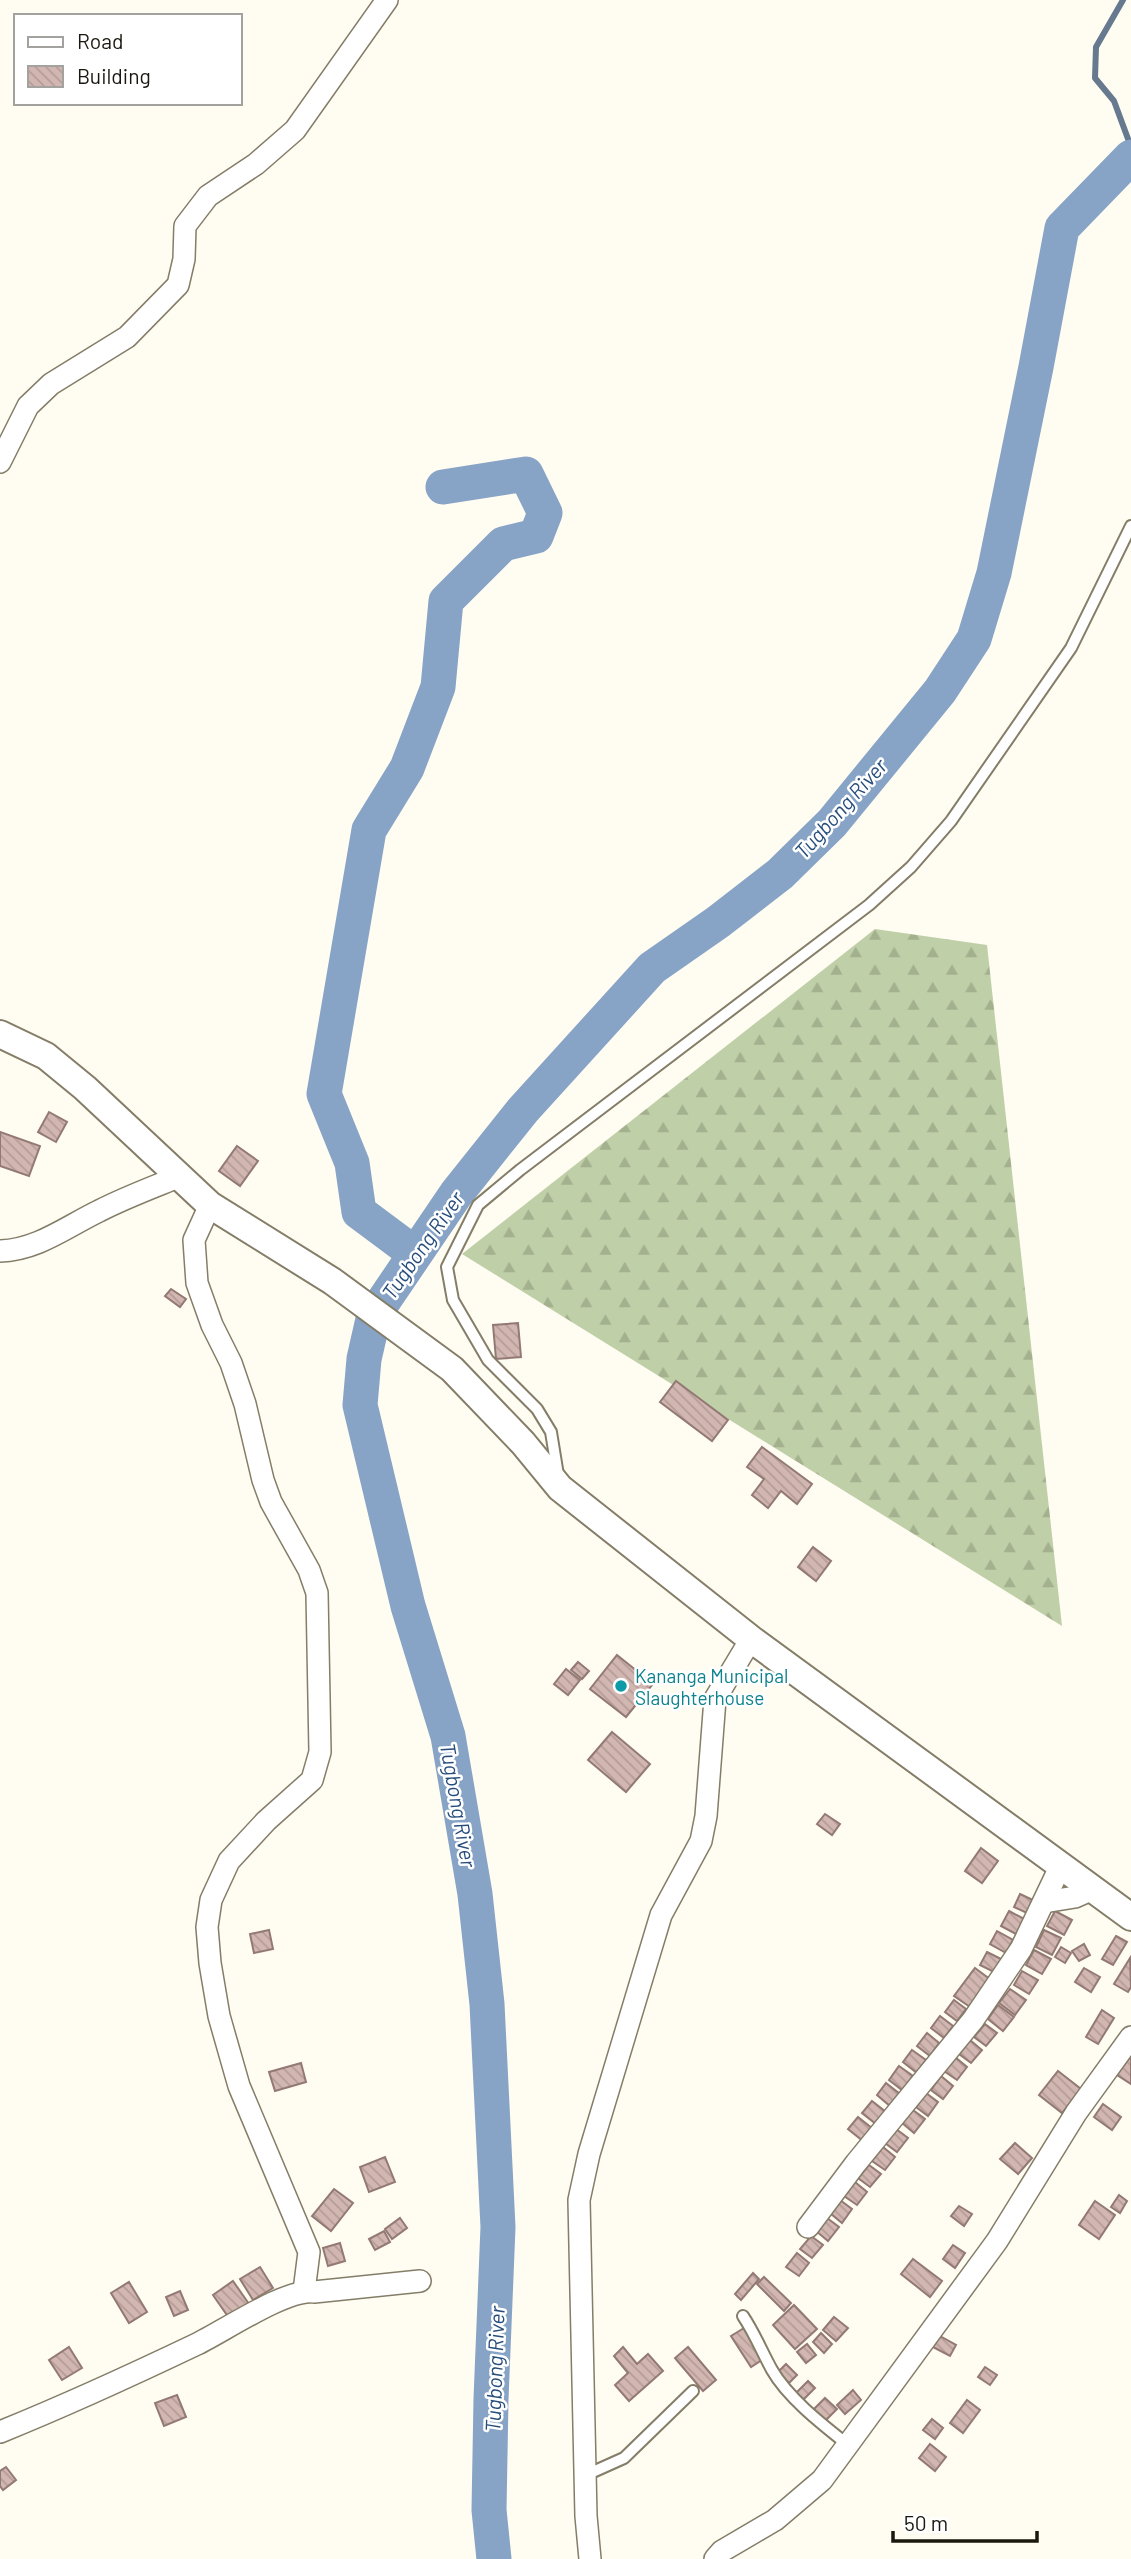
<svg xmlns="http://www.w3.org/2000/svg" width="1131" height="2559" font-family="Barlow,sans-serif">
<defs>
<pattern id="forest-firs" width="22" height="20" patternUnits="userSpaceOnUse" patternTransform="scale(1.75)"><rect width="22" height="20" fill="#bfcfa7"/><path d="M5 1l3.5 6h-7zM16 11l3.5 6h-7z" fill="#a4b18f"/></pattern>
<pattern id="building-back-hatch" width="6" height="6" patternUnits="userSpaceOnUse" patternTransform="scale(1.75)"><rect width="6" height="6" fill="#d2b6b1"/><path d="M-1 5l2 2M0 0l6 6M5-1l2 2" fill="none" stroke="#b49c97"/></pattern>
</defs>
<rect width="100%" height="100%" fill="#fffcf2"/>
<path fill="url(#forest-firs)" d="M875 929 987 945 1062 1626 462 1254Z"/>
<g fill="none" stroke-linecap="round" stroke-linejoin="round">
<path stroke="#66798e" stroke-width="6" d="M1123 0 1096 47 1095 78 1114 101 1131 147"/>
<g stroke="#87a3c5" stroke-width="35">
<path d="M414 1253 359 1212 352 1163 324 1094 369 830 407 768 438 687 446 601 503 544 536 536 545 513 526 474 443 487"/>
<path d="M494 2559 489 2510 491 2399 498 2227 487 2004 475 1894 448 1736 408 1606 360 1405 364 1359 374 1315 456 1194 523 1110 652 968 718 922 780 874 832 823 940 691 974 639 994 573 1036 367 1062 228 1131 157"/>
</g>
</g>
<g fill="url(#building-back-hatch)" stroke="#937974" stroke-width="2">
<path d="M49 1112 67 1122 56 1142 38 1132Z"/>
<path d="M0 1132 40 1146 29 1176 0 1166Z"/>
<path d="M237 1146 258 1161 240 1186 219 1171Z"/>
<path d="M171 1289 186 1299 180 1307 165 1296Z"/>
<path d="M518 1323 521 1357 496 1359 493 1325Z"/>
<path d="M676 1381 728 1420 712 1441 660 1402Z"/>
<path d="M762 1447 812 1484 797 1504 781 1491 768 1508 752 1495 764 1479 747 1467Z"/>
<path d="M813 1547 831 1561 816 1581 798 1567Z"/>
<path d="M617 1655 653 1684 626 1717 590 1689Z"/>
<path d="M578 1662 589 1671 582 1679 571 1670Z"/>
<path d="M566 1669 580 1680 568 1695 554 1684Z"/>
<path d="M612 1732 650 1764 626 1792 588 1760Z"/>
<path d="M825 1814 840 1824 832 1835 817 1824Z"/>
<path d="M981 1848 998 1861 982 1883 965 1871Z"/>
<path d="M1020 1894 1035 1901 1029 1914 1014 1907Z"/>
<path d="M1009 1911 1026 1920 1018 1935 1001 1926Z"/>
<path d="M1055 1911 1072 1920 1064 1935 1047 1926Z"/>
<path d="M269 1930 273 1949 254 1953 250 1934Z"/>
<path d="M1044 1930 1061 1938 1052 1955 1036 1947Z"/>
<path d="M997 1931 1013 1940 1006 1953 990 1944Z"/>
<path d="M1116 1936 1127 1942 1113 1965 1102 1959Z"/>
<path d="M1084 1944 1090 1955 1079 1961 1072 1951Z"/>
<path d="M1061 1947 1071 1953 1065 1963 1055 1957Z"/>
<path d="M1034 1950 1051 1959 1042 1974 1026 1965Z"/>
<path d="M987 1952 1003 1960 996 1973 980 1965Z"/>
<path d="M1130 1958 1131 1987 1128 1992 1114 1984Z"/>
<path d="M975 1968 991 1980 970 2007 954 1996Z"/>
<path d="M1084 1968 1100 1977 1091 1992 1075 1982Z"/>
<path d="M1022 1971 1038 1980 1029 1994 1014 1985Z"/>
<path d="M1010 1989 1026 2000 1015 2015 999 2003Z"/>
<path d="M954 2000 966 2009 957 2021 945 2012Z"/>
<path d="M998 2005 1014 2017 1003 2031 988 2019Z"/>
<path d="M1102 2010 1114 2018 1098 2044 1086 2037Z"/>
<path d="M940 2016 953 2026 944 2038 931 2028Z"/>
<path d="M985 2024 997 2033 986 2046 974 2037Z"/>
<path d="M927 2033 939 2043 930 2056 917 2046Z"/>
<path d="M970 2040 982 2050 971 2063 959 2054Z"/>
<path d="M912 2050 926 2060 917 2073 903 2062Z"/>
<path d="M955 2057 967 2067 957 2080 944 2071Z"/>
<path d="M1130 2057 1131 2058V2084L1117 2075Z"/>
<path d="M301 2063 306 2082 275 2091 269 2072Z"/>
<path d="M899 2066 913 2076 902 2090 889 2080Z"/>
<path d="M1058 2071 1081 2089 1062 2113 1039 2095Z"/>
<path d="M941 2076 953 2086 943 2099 931 2090Z"/>
<path d="M886 2083 900 2094 890 2106 877 2095Z"/>
<path d="M926 2093 938 2102 928 2116 916 2107Z"/>
<path d="M872 2101 886 2112 876 2124 862 2113Z"/>
<path d="M1103 2104 1121 2117 1112 2130 1094 2117Z"/>
<path d="M913 2110 925 2119 914 2133 902 2123Z"/>
<path d="M858 2117 873 2129 863 2141 848 2129Z"/>
<path d="M896 2129 908 2138 897 2152 885 2143Z"/>
<path d="M1015 2143 1032 2158 1018 2174 1000 2159Z"/>
<path d="M883 2147 895 2157 885 2170 872 2161Z"/>
<path d="M385 2157 395 2182 369 2192 360 2167Z"/>
<path d="M869 2165 881 2174 870 2187 858 2178Z"/>
<path d="M855 2182 867 2192 857 2205 844 2196Z"/>
<path d="M334 2189 353 2203 331 2231 312 2216Z"/>
<path d="M1119 2195 1127 2201 1120 2213 1111 2207Z"/>
<path d="M840 2200 852 2209 842 2223 830 2213Z"/>
<path d="M1095 2201 1115 2215 1099 2239 1079 2225Z"/>
<path d="M959 2206 972 2214 964 2226 951 2216Z"/>
<path d="M400 2218 407 2228 392 2239 385 2229Z"/>
<path d="M827 2218 839 2227 828 2241 816 2231Z"/>
<path d="M384 2231 390 2242 375 2250 369 2239Z"/>
<path d="M811 2236 823 2245 812 2258 800 2249Z"/>
<path d="M340 2243 345 2261 328 2266 323 2248Z"/>
<path d="M953 2245 965 2253 955 2268 943 2259Z"/>
<path d="M797 2253 809 2263 799 2276 786 2267Z"/>
<path d="M913 2259 942 2281 930 2297 901 2274Z"/>
<path d="M260 2267 273 2288 253 2300 240 2279Z"/>
<path d="M753 2273 759 2279 741 2300 735 2294Z"/>
<path d="M764 2277 791 2303 784 2311 757 2284Z"/>
<path d="M233 2281 249 2304 229 2318 213 2295Z"/>
<path d="M129 2282 147 2312 129 2323 111 2293Z"/>
<path d="M180 2291 188 2310 174 2316 166 2297Z"/>
<path d="M794 2305 817 2329 795 2349 773 2325Z"/>
<path d="M834 2317 848 2328 836 2341 823 2330Z"/>
<path d="M744 2328 765 2358 751 2367 731 2336Z"/>
<path d="M821 2333 832 2344 824 2353 813 2342Z"/>
<path d="M940 2336 956 2345 950 2356 933 2347Z"/>
<path d="M807 2344 816 2355 806 2363 797 2352Z"/>
<path d="M69 2347 82 2368 62 2380 49 2360Z"/>
<path d="M623 2347 637 2364 648 2354 663 2371 629 2401 615 2385 628 2373 614 2356Z"/>
<path d="M688 2347 716 2380 703 2391 675 2358Z"/>
<path d="M786 2364 797 2375 789 2383 778 2372Z"/>
<path d="M985 2367 997 2375 990 2385 978 2377Z"/>
<path d="M808 2381 815 2388 802 2401 795 2394Z"/>
<path d="M853 2390 861 2400 845 2414 837 2405Z"/>
<path d="M177 2395 186 2417 164 2426 155 2403Z"/>
<path d="M825 2398 837 2409 825 2421 813 2410Z"/>
<path d="M967 2400 980 2410 963 2433 950 2423Z"/>
<path d="M932 2419 943 2428 935 2439 923 2430Z"/>
<path d="M930 2444 946 2457 935 2471 919 2458Z"/>
<path d="M6 2467 16 2480 3 2490 0 2486V2471Z"/>
</g>
<g fill="none" stroke-linecap="round" stroke-linejoin="round">
<g stroke="#847d67" stroke-width="14">
<g id="service">
<path d="M558 1475 551 1432 537 1409 488 1360 453 1300 447 1267 478 1205 520 1170 869 905 911 867 951 821 1071 648 1131 526"/>
<path d="M743 2316C755 2334 762 2352 772 2370 788 2398 823 2425 847 2444"/>
<path d="M586 2475 624 2458 693 2391"/>
</g>
</g>
<g stroke="#847d67" stroke-width="24">
<g id="minor">
<path d="M0 462 28 406 51 384 127 337 178 285 184 259 185 226 208 196 256 164 295 130 387 0"/>
<path d="M210 1205 194 1240 197 1283 212 1325 231 1363 245 1404 263 1480 271 1502 309 1570 317 1593 320 1752 312 1780 266 1821 229 1861 211 1900 207 1927 210 1963 219 2016 239 2086 309 2252 304 2291"/>
<path d="M0 1251C37 1250 66 1227 99 1211 124 1198 151 1188 178 1177"/>
<path d="M1044 1902 1075 1897 1093 1889"/>
<path d="M808 2227 856 2163 973 2020 1021 1949 1061 1865"/>
<path d="M0 2432C67 2405 132 2375 197 2344 224 2331 287 2288 314 2292L420 2281"/>
<path d="M590 2559 586 2516 579 2200 589 2154 661 1915 701 1841 706 1816 715 1699 751 1639"/>
<path d="M715 2559 722 2551 775 2520 822 2480 997 2241 1076 2113 1131 2037"/>
</g>
</g>
<g stroke="#847d67" stroke-width="30">
<path id="tertiary" d="M0 1034 46 1056 85 1088 210 1205 332 1281 452 1369 523 1443 560 1488 751 1639 1131 1917"/>
</g>
<use href="#service" stroke="#fff" stroke-width="10"/>
<use href="#minor" stroke="#fff" stroke-width="21"/>
<use href="#tertiary" stroke="#fff" stroke-width="26"/>
</g>
<circle fill="#0f9aa8" stroke="#fff" stroke-width="2.5" cx="621" cy="1686" r="7"/>
<g text-anchor="middle" dominant-baseline="central" stroke-width="5" stroke-linejoin="round" paint-order="stroke">
<g font-size="19" fill="#0d838f" stroke="#fff" text-anchor="start">
<text x="635" y="1675">Kananga Municipal<tspan x="635" dy="22">Slaughterhouse</tspan></text>
</g>
<g font-size="21" font-style="italic" fill="#264d7b" stroke="#fff">
<text transform="translate(840 808) rotate(-48)">Tugbong River</text>
<text transform="translate(422 1245) rotate(-55)">Tugbong River</text>
<text transform="translate(459 1805) rotate(80)">Tugbong River</text>
<text transform="translate(494 2369) rotate(-88)">Tugbong River</text>
</g>
</g>
<rect x="14" y="14" width="228" height="91" fill="#ffffff" stroke="#a3a29f" stroke-width="2"/>
<rect x="28" y="37" width="35" height="10" fill="#ffffff" stroke="#a3a29f" stroke-width="2"/>
<text x="77" y="49" font-size="21" fill="#1a170f">Road</text>
<rect x="28" y="66" width="35" height="21" fill="url(#building-back-hatch)" stroke="#a3a29f" stroke-width="2"/>
<text x="77" y="84" font-size="21" fill="#1a170f">Building</text>
<path d="M893 2531v10h144v-10" fill="none" stroke="#1a170f" stroke-width="3.5"/>
<text x="904" y="2531" font-size="21" fill="#1a170f" stroke="#ffffff" stroke-width="5" paint-order="stroke">50 m</text>
</svg>
